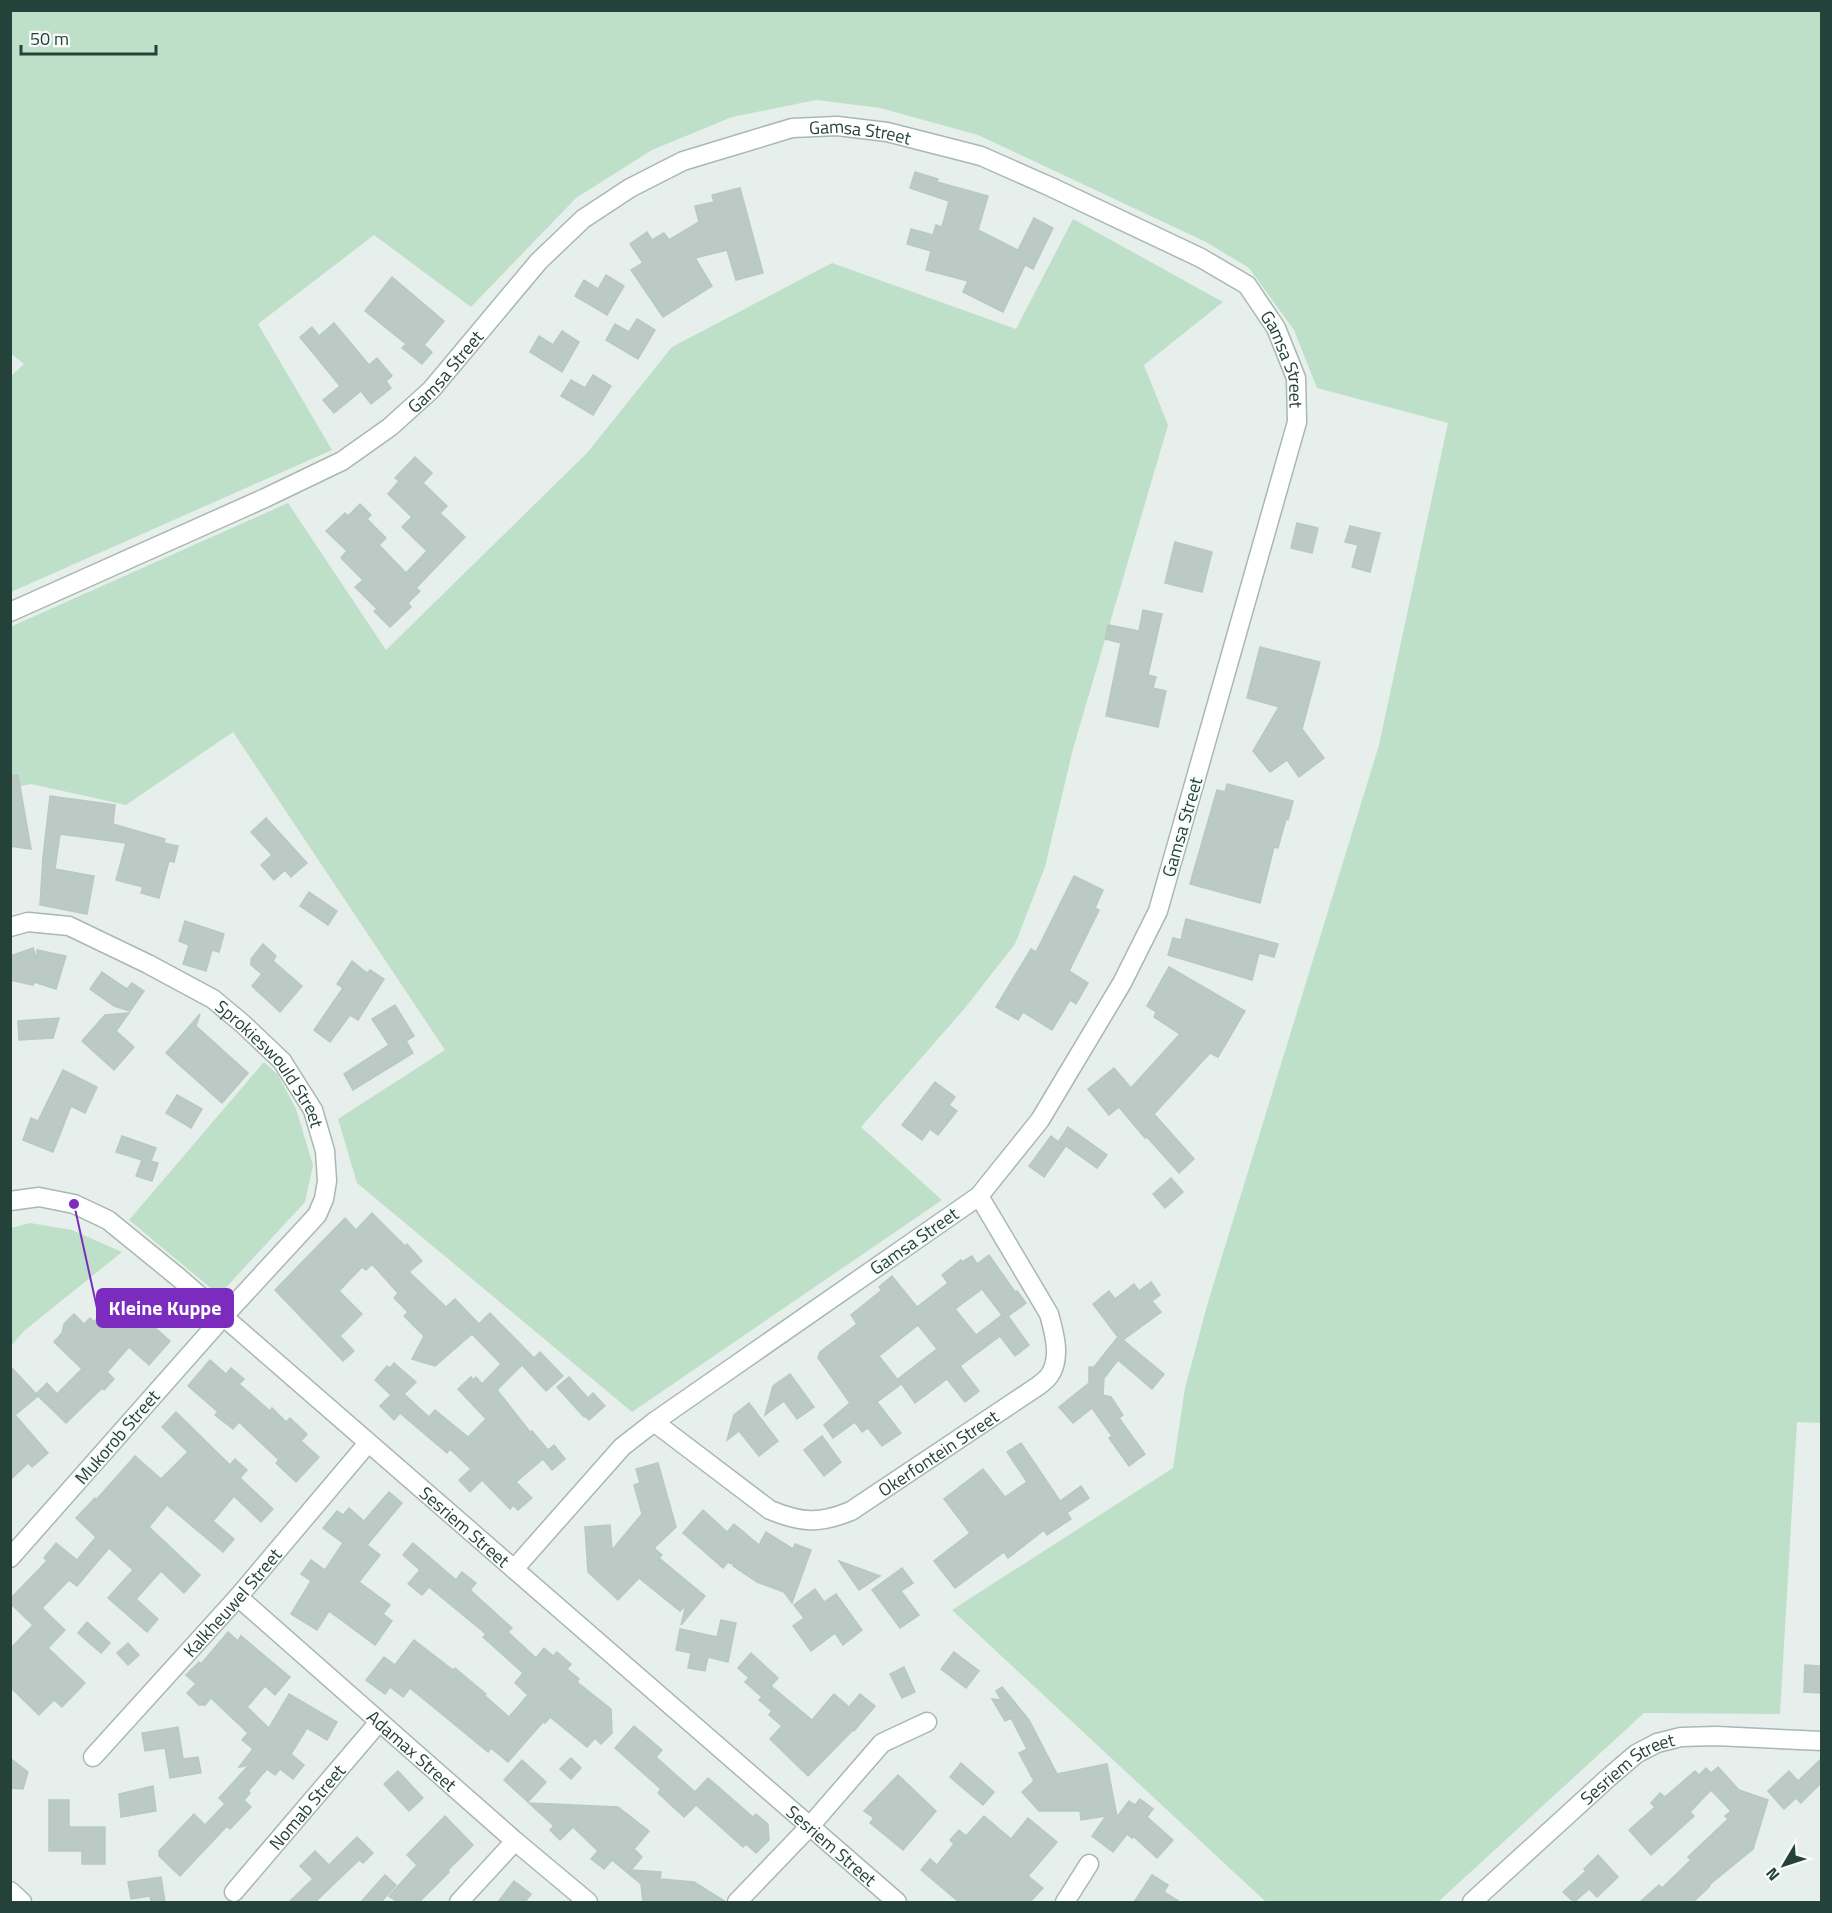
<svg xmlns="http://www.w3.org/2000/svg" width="1832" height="1913" font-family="'Titillium Web',sans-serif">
<rect width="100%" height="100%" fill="#e6efeb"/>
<g fill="#bfe0c8">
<path d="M11 10 1821 11 1822 1423 1797 1422 1780 1714 1644 1713 1438 1902H1266L952 1610 1173 1468 1185 1388 1208 1302 1379 745 1448 423 1317 388 1294 330 1249 268 1206 242 978 135 880 108 816 100 732 117 652 150 576 198 471 307 374 235 258 324 332 450 11 592V376L24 364 10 353Z"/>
<path d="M1073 219 1223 302 1144 365 1168 425 1073 749 1045 867 1015 944 965 1008 861 1127 942 1200 632 1412 357 1183 338 1119 445 1050 233 732 126 805 31 784 11 788 10 627 288 503 386 650 587 453 672 347 832 263 1016 329Z"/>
<path d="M264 1062 278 1075 296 1109 313 1165 305 1202 219 1295 129 1220Z"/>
<path d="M30 1223 72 1230 122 1252 24 1331 11 1346V1228Z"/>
</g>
<g fill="#bbcac4" stroke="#b8c9c2" stroke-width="1.5" fill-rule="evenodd">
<path d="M915 172 938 179 937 182 988 196 978 230 1018 250 1034 218 1053 228 1033 269 1025 265 1003 312 963 292 968 281 926 270 931 251 907 244 911 229 933 235 936 225 942 227 949 201 910 188Z"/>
<path d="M740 188 763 273 736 280 727 250 695 258 712 286 663 317 631 270 643 263 630 244 647 232 652 240 664 233 669 240 699 222 695 206 714 202 712 195Z"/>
<path d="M606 275 624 286 607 315 575 296 584 280 598 289Z"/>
<path d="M392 277 444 321 424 345 432 352 422 364 402 348 406 344 365 311Z"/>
<path d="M637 319 655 330 638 359 606 340 615 324 629 332Z"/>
<path d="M334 323 369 365 377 358 392 376 386 381 391 388 371 404 361 391 334 413 323 400 340 386 300 337 312 327 319 336Z"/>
<path d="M562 331 579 342 562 372 530 352 539 336 553 345Z"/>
<path d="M593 375 611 386 593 415 561 396 571 380 585 388Z"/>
<path d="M415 457 432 473 423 483 447 506 440 513 465 537 416 588 420 591 408 603 411 607 390 627 374 611 377 609 355 587 363 580 341 558 347 551 326 531 345 513 348 516 360 504 371 515 367 519 386 538 379 545 406 573 427 551 402 527 412 517 388 494 399 481 395 478Z"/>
<path d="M1297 523 1318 528 1312 553 1291 548Z"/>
<path d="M1350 526 1380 533 1370 572 1352 567 1358 545 1345 542Z"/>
<path d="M1175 542 1212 552 1202 592 1165 583Z"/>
<path d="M1143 610 1162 614 1148 675 1156 677 1153 688 1166 691 1158 727 1106 716 1121 643 1105 639 1108 625 1139 631Z"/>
<path d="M1260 647 1320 662 1302 729 1324 758 1299 777 1287 760 1270 772 1253 751 1279 707 1247 698Z"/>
<path d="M18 775 31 849 10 846V776Z"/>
<path d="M1227 784 1293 801 1288 820 1286 819 1278 848 1274 847 1260 903 1190 884 1217 790 1225 792Z"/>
<path d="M50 796 115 805 113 824 165 839 164 843 178 846 174 862 169 861 159 898 141 893 143 887 116 880 126 843 60 834 55 869 94 876 87 914 40 905 43 857Z"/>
<path d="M266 818 307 863 291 877 285 870 274 880 261 865 272 855 251 832Z"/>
<path d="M1074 876 1103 890 1095 908 1099 910 1069 971 1088 983 1076 1004 1070 1000 1052 1030 1023 1012 1018 1020 996 1007 1031 949 1036 952Z"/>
<path d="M309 892 337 911 328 925 300 906Z"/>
<path d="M1186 919 1278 944 1274 957 1259 953 1252 980 1168 955 1173 938 1181 940Z"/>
<path d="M185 921 224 934 219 952 212 950 206 971 183 964 189 945 179 941Z"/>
<path d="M263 944 276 956 273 961 302 986 280 1012 252 986 262 974 251 965V959Z"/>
<path d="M33 948 37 961V950L66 956 56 989 34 982 33 985 10 980V956Z"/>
<path d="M352 961 367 973 370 970 384 979 358 1020 350 1015 330 1042 314 1030 343 988 337 984Z"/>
<path d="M1169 967 1245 1011 1218 1057 1210 1053 1154 1114 1194 1159 1179 1173 1147 1137 1145 1138 1119 1107 1109 1115 1088 1089 1114 1068 1131 1088 1180 1034 1154 1017 1156 1012 1147 1006Z"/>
<path d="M102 972 127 989 132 983 144 991 130 1011 114 1006 90 989Z"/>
<path d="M395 1005 414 1036 406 1041 413 1053 353 1090 344 1074 389 1045 372 1019Z"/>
<path d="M129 1013 116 1031 134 1047 114 1070 82 1041 105 1015Z"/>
<path d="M200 1014 196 1026 248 1073 222 1103 166 1053Z"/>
<path d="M59 1018 53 1038 19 1040 18 1021Z"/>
<path d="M63 1070 97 1087 85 1113 71 1106 53 1152 23 1140 31 1118 38 1121Z"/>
<path d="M935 1082 955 1097 949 1105 957 1111 938 1135 930 1129 922 1140 902 1125Z"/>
<path d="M177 1095 202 1109 191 1128 166 1113Z"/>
<path d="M1068 1127 1107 1155 1097 1168 1059 1141Z"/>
<path d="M122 1136 156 1148 151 1161 158 1163 152 1181 136 1176 142 1160 116 1152Z"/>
<path d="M1051 1136 1065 1147 1044 1177 1029 1166Z"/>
<path d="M1171 1178 1183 1192 1165 1208 1153 1194Z"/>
<path d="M372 1213 405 1246 407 1244 422 1261 409 1272 446 1307 455 1299 479 1324 490 1313 534 1358 540 1352 563 1376 546 1391 522 1365 497 1390 530 1432 532 1431 548 1450 554 1445 565 1459 552 1470 543 1459 516 1482 532 1498 518 1510 513 1505 510 1509 482 1480 470 1492 459 1480 471 1469 450 1449 447 1453 400 1413 394 1420 380 1406 391 1395 375 1380 387 1366 390 1368 394 1363 416 1382 404 1394 429 1417 435 1410 468 1437 486 1419 458 1389 471 1377 473 1380 476 1377 482 1384 501 1364 472 1334 435 1366 412 1359 424 1336 404 1316 408 1312 394 1298 398 1293 372 1264 366 1270 362 1267 339 1291 362 1314 340 1336 354 1351 343 1361 275 1290 345 1218 356 1230Z"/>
<path d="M989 1255 1015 1292 1017 1291 1026 1303 1008 1316 1029 1345 1015 1356 1000 1336 960 1366 979 1391 965 1402 947 1379 915 1403 898 1379 937 1349 918 1325 879 1356 901 1384 877 1402 901 1433 882 1446 868 1428 862 1432 855 1422 833 1438 824 1425 850 1403 818 1358 820 1352 857 1324 851 1315 882 1290 879 1287 892 1276 917 1307 948 1283 942 1275 961 1260 962 1262 972 1256 977 1264ZM982 1289 1002 1315 976 1335 955 1309Z"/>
<path d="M1151 1282 1160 1295 1152 1301 1161 1312 1123 1340 1164 1374 1152 1389 1118 1360 1104 1378 1103 1395 1111 1397 1123 1415 1119 1418 1145 1454 1129 1466 1109 1438 1112 1436 1092 1408 1073 1423 1059 1407 1089 1383V1367H1094L1118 1337 1093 1304 1109 1291 1115 1299 1134 1284 1139 1291Z"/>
<path d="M118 1295 170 1341 149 1365 129 1347 107 1372 114 1379 104 1390 102 1388 66 1423 36 1394 47 1383 57 1394 82 1369 54 1342 62 1333 64 1324 74 1314 84 1324 90 1318 94 1322Z"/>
<path d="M210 1360 226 1374 231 1368 244 1379 239 1384 270 1411 272 1408 286 1422 290 1418 307 1434 301 1441 319 1457 296 1482 276 1463 279 1460 239 1422 233 1429 215 1415 218 1412 188 1386Z"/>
<path d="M10 1366 38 1396 15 1415 48 1453 32 1467 28 1463 10 1480Z"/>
<path d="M790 1374 814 1407 797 1419 784 1401 765 1415 773 1386Z"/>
<path d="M569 1377 588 1398 593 1393 605 1406 589 1420 585 1416 584 1417 557 1387Z"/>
<path d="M749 1403 778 1441 759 1456 739 1431 727 1440 734 1415Z"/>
<path d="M176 1412 230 1465 235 1459 247 1470 240 1478 273 1509 261 1522 234 1496 213 1521 234 1539 223 1552 167 1505 149 1527 200 1575 184 1593 161 1571 136 1599 158 1619 147 1632 108 1598 133 1570 109 1548 77 1586 69 1580 42 1608 65 1630 48 1648 85 1683 62 1707 54 1700 39 1715 10 1687V1649L33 1625 10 1603V1599L47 1561 44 1558 56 1543 77 1560 96 1537 76 1518 95 1498 96 1500 135 1456 161 1479 188 1452 162 1427Z"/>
<path d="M822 1436 841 1462 824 1476 804 1450Z"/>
<path d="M1021 1443 1060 1501 1081 1486 1089 1498 1067 1513 1071 1519 1047 1535 1044 1530 1008 1558 1004 1552 955 1588 934 1561 970 1533 944 1499 983 1469 1005 1497 1027 1482 1007 1452Z"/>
<path d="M658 1463 676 1527 654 1548 662 1555 659 1558 705 1596 681 1625 686 1605 680 1611 639 1578 618 1600 588 1572 585 1527 610 1525 612 1550 642 1514 634 1485 640 1483 636 1469Z"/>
<path d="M389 1492 402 1503 367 1545 380 1555 359 1582 390 1605 383 1614 392 1621 375 1645 329 1611 317 1630 291 1614 311 1581 301 1574 311 1560 325 1570 343 1543 323 1528 337 1511 343 1515 349 1508 364 1521Z"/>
<path d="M703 1510 727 1532 734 1524 759 1545 766 1532 793 1549 795 1544 811 1550 792 1603 784 1592 757 1582 733 1566 734 1559 731 1564 728 1562 723 1568 683 1533Z"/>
<path d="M413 1543 456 1580 462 1572 476 1583 470 1590 512 1628 508 1632 536 1658 544 1648 553 1656 557 1652 571 1664 567 1669 579 1679 577 1682 611 1709 612 1733 601 1744 595 1738 587 1747 550 1717 545 1723 543 1722 508 1762 491 1748 488 1752 410 1688 403 1697 390 1687 385 1694 366 1680 384 1657 395 1665 414 1640 453 1670 455 1668 486 1694 484 1695 509 1717 528 1695 515 1683 523 1673 483 1637 486 1634 429 1587 422 1595 408 1584 420 1570 403 1555Z"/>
<path d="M839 1561 880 1576 859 1590Z"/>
<path d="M902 1568 913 1583 901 1591 919 1615 900 1628 872 1590Z"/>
<path d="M815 1589 824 1602 836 1594 862 1630 843 1645 835 1633 811 1651 793 1626 804 1618 794 1605Z"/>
<path d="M721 1620 736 1623 728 1662 708 1657 705 1671 688 1668 691 1653 676 1650 680 1629 717 1637Z"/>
<path d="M87 1622 110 1643 101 1653 78 1633Z"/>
<path d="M228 1632 238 1641 241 1636 290 1677 275 1695 265 1686 247 1707 269 1728 289 1694 337 1722 327 1740 307 1728 291 1754 304 1765 293 1779 280 1769 275 1775 267 1769 248 1791 250 1793 244 1800 251 1807 230 1829 227 1826 180 1876 159 1856V1851L194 1814 205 1825 225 1804 219 1798 249 1765 239 1767 253 1749 242 1740 248 1733 211 1698 205 1705H199L187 1693 196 1684 186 1675 199 1662 201 1664Z"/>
<path d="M128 1643 139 1655 128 1665 117 1653Z"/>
<path d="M954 1652 979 1671 966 1688 941 1669Z"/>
<path d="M751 1653 778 1678 771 1686 812 1720 834 1694 849 1707 860 1694 875 1706 854 1731 853 1730 808 1776 770 1739 782 1726 769 1715 772 1711 759 1700 762 1697 745 1682 749 1678 738 1668Z"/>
<path d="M1805 1665 1821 1666V1693L1804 1692Z"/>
<path d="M904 1667 915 1692 902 1698 890 1674Z"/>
<path d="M1002 1687 1029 1720 1057 1774 1107 1764 1117 1817 1129 1801 1135 1805 1140 1799 1153 1809 1147 1817 1173 1840 1157 1858 1133 1836 1132 1838 1127 1834 1113 1852 1092 1836 1106 1816 1081 1820 1080 1811H1039L1022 1792 1034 1781 1019 1753 1027 1749 1011 1718 1005 1721 992 1699 1001 1700 996 1691Z"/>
<path d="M634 1726 662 1750 656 1757 695 1792 708 1778 753 1817 756 1814 768 1824 769 1840 756 1853 746 1844 743 1847 696 1805 684 1817 658 1793 661 1789 615 1748Z"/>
<path d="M178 1727 183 1759 198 1757 201 1773 170 1778 165 1748 145 1751 142 1733Z"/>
<path d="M10 1758 28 1772 23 1789 10 1788Z"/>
<path d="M571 1758 581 1768 571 1779 560 1769Z"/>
<path d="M1821 1759V1783L1801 1803 1796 1798 1784 1809 1768 1791 1789 1771 1798 1781Z"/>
<path d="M522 1760 546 1782 528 1802 504 1780Z"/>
<path d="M961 1763 994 1792 983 1805 950 1777Z"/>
<path d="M1718 1767 1739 1790 1768 1800 1753 1849 1709 1885 1710 1886 1693 1902H1640L1659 1885 1662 1888 1691 1860 1688 1857 1728 1819 1725 1816 1731 1811 1711 1790 1690 1812 1694 1816 1651 1855 1629 1830 1655 1807 1651 1803 1660 1793 1665 1797 1695 1771 1699 1775 1706 1768 1711 1773Z"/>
<path d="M398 1771 423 1798 409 1811 384 1784Z"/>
<path d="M898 1775 936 1811 903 1850 870 1823 874 1818 864 1811Z"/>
<path d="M153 1786 156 1811 121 1817 119 1794Z"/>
<path d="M49 1800H69V1827H105V1864H82V1851H49Z"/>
<path d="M529 1803 618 1807 649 1831 634 1849 642 1857 631 1870 661 1872 660 1879 694 1882 726 1902H643L641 1884 612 1860 604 1869 591 1859 598 1851 573 1827 560 1840 550 1830 554 1826Z"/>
<path d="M445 1816 473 1845 448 1870 449 1872 419 1902H398L389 1896 417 1865 407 1855Z"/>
<path d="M984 1816 1011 1839 1028 1818 1057 1842 1028 1876 1043 1888 1030 1902H959L921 1870 930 1859 937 1865 954 1844 950 1840 959 1830 966 1836Z"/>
<path d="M357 1837 373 1853 363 1863 359 1860 315 1902H289L313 1879 300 1866 315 1851 329 1865Z"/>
<path d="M1598 1855 1618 1877 1597 1897 1589 1889 1574 1902 1563 1892 1586 1871 1584 1869Z"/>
<path d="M385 1875 396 1885 381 1902H361Z"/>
<path d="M1152 1875 1168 1885 1164 1892 1180 1902H1134Z"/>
<path d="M161 1877 165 1902H151L150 1896 131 1899 128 1882Z"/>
<path d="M514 1881 531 1894 525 1902H498Z"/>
</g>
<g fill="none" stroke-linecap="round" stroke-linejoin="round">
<g stroke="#a8b8b2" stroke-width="21">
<g id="minor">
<path id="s1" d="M10 612 265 498 342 461 390 427 431 390 539 261 583 219 630 188 683 161 792 128 837 126 887 132 981 156 1051 187 1201 258 1247 285 1276 328 1296 378 1297 422 1158 911 1122 983 1040 1120 979 1196 654 1422 622 1447 514 1569"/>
<path id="s2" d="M10 927 28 922 69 926 148 964 213 999 243 1024 282 1061 313 1110 325 1151 327 1181 324 1199 317 1215 223 1317 10 1558"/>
<path id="s3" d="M10 1201 39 1197 74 1204 108 1220 178 1277 897 1902"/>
<path id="s4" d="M654 1422 770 1510C802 1523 819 1524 851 1511L1038 1386C1042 1383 1046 1380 1049 1376 1062 1359 1054 1332 1049 1314L979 1196"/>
<path id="s5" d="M238 1597 515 1841 588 1902"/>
<path id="s6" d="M93 1757 238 1597 368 1443"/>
<path d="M10 1891 22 1902"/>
<path id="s7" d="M234 1892 379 1722"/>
<path d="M459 1902 515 1841"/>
<path d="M737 1902 810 1826 882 1743 927 1722"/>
<path d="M1065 1902 1089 1864"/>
<path id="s8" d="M1472 1902 1608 1778 1636 1754 1657 1743 1681 1737 1716 1736 1822 1741"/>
</g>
</g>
<use href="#minor" stroke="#fff" stroke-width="18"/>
</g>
<g text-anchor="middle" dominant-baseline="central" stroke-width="4.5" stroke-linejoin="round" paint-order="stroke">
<g font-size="18" fill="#24423a" stroke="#f7fbf9">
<text stroke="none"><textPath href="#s1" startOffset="1006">Gamsa Street</textPath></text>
<text stroke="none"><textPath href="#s1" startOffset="1510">Gamsa Street</textPath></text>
<text stroke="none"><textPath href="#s1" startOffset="502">Gamsa Street</textPath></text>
<text transform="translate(1182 827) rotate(-74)">Gamsa Street</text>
<text stroke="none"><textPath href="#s2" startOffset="309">Sprokieswould Street</textPath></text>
<text transform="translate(914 1241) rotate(-35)">Gamsa Street</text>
<text transform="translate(117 1437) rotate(-49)">Mukorob Street</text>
<text stroke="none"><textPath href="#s4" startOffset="334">Okerfontein Street</textPath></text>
<text stroke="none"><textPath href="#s3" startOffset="573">Sesriem Street</textPath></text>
<text stroke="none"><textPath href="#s6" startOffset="208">Kalkheuwel Street</textPath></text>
<text stroke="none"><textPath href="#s5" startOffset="232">Adamax Street</textPath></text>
<text stroke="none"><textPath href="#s8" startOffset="206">Sesriem Street</textPath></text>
<text stroke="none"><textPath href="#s7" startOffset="112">Nomab Street</textPath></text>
<text stroke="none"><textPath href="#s3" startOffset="1059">Sesriem Street</textPath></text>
</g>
</g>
<path fill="none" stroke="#7b2cbf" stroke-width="2" d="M74 1204L97 1308"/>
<circle fill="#7b2cbf" stroke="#f7fbf9" stroke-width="2" cx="74" cy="1204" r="6"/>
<rect fill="#7b2cbf" stroke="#7b2cbf" stroke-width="2" x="97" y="1289" width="136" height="38" rx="6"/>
<g font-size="20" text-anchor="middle" font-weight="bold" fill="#fff">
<text x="165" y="1315">Kleine Kuppe</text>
</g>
<rect width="1832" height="1913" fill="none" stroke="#24423a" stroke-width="24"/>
<g transform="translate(1784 1865) rotate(231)" stroke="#f7fbf9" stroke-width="4.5" paint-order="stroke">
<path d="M0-4.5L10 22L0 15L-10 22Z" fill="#24423a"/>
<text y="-9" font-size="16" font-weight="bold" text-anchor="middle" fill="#24423a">N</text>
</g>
<path d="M21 45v9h135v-9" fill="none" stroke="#24423a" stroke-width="3"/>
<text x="30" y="45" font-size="18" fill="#24423a" stroke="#f7fbf9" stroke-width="4.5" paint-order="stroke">50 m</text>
</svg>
